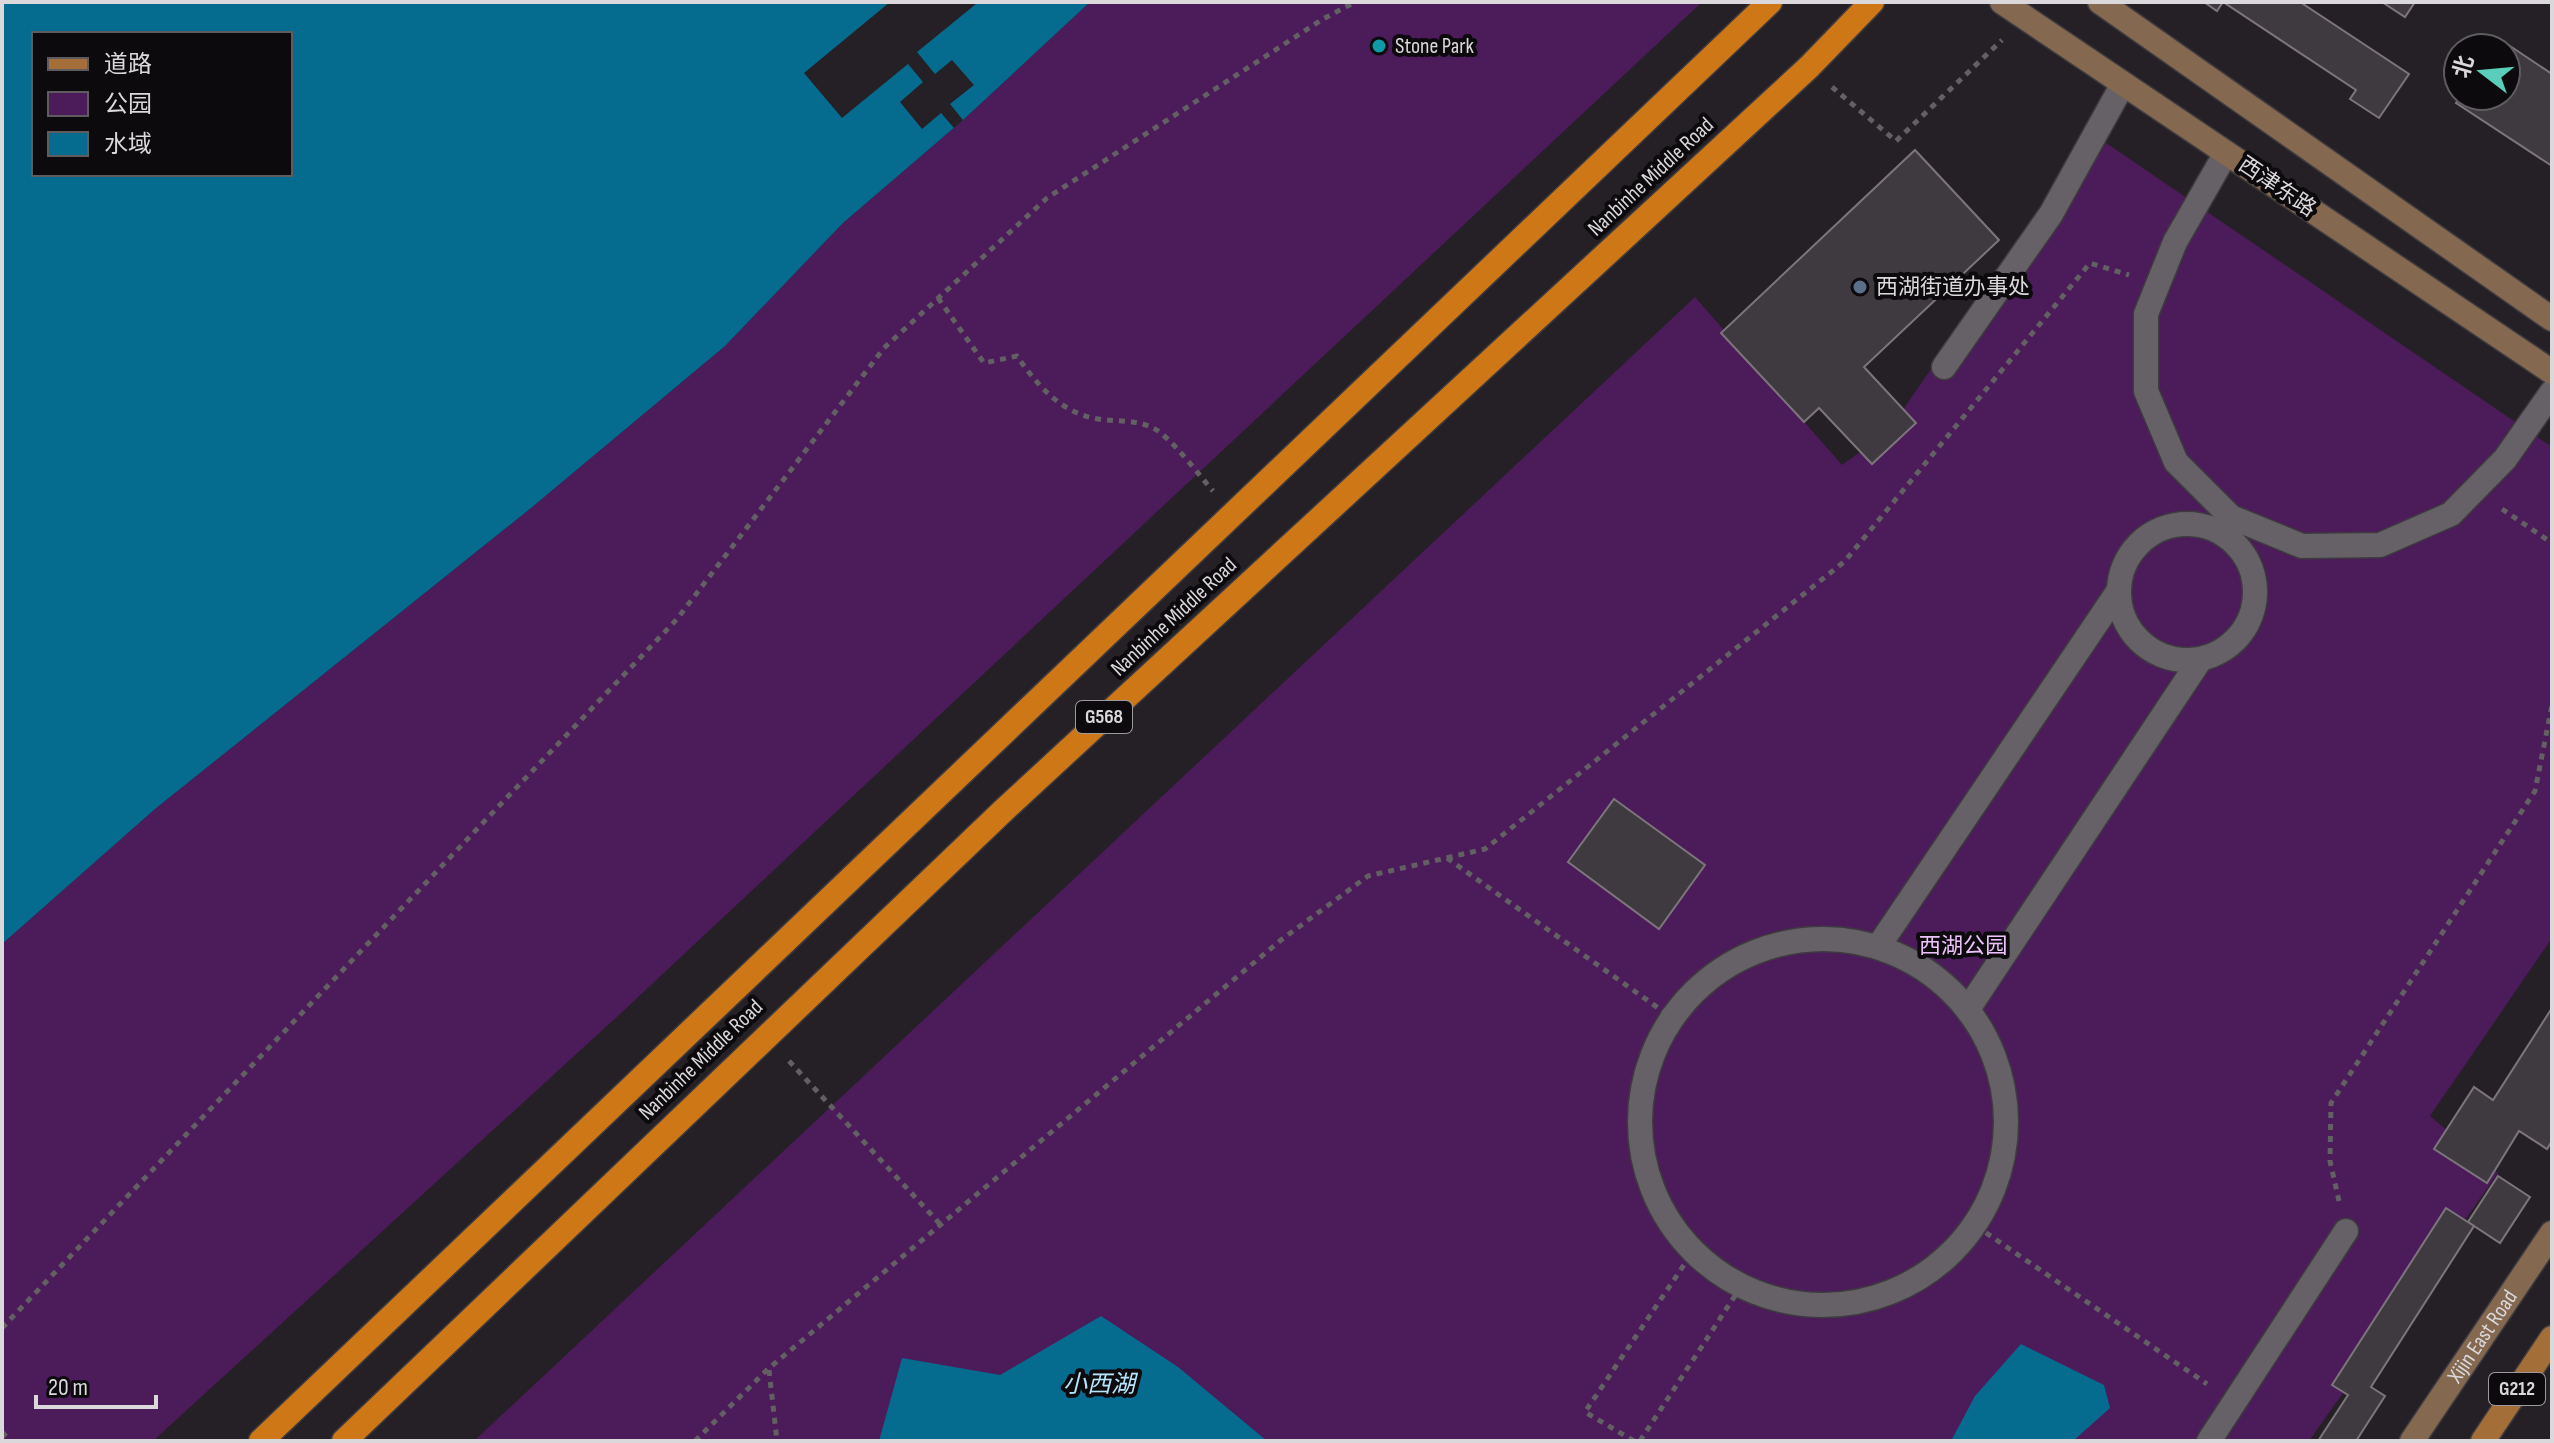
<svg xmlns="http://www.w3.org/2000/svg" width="2554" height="1443" font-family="'Sofia Sans Condensed','Noto Sans SC',sans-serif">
<rect width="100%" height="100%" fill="#242025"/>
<g fill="#4c1b5a">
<path d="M1090 2H1702L620 1014 153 1441H2V944L155 809 531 508 725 346 843 223 963 120Z"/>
<path d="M2093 134 2552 447V938L2430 1116 2498 1173 2309 1441H474L1695 297 1842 465 1887 433Z"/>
</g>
<g fill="#066c8f" fill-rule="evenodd">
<path d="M2 2H1090L963 120 843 223 725 346 531 508 155 809 2 944ZM34 34H290V174H34Z"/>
<path d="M1101 1316 1178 1367 1267 1441H879L902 1358 1000 1375Z"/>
<path d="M2021 1344 2104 1385 2110 1408 2073 1441H1951L1975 1396Z"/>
</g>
<path fill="#242025" d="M890 2 976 4 917 52 935 74 952 60 974 85 950 104 963 120 954 128 941 113 922 129 900 102 923 82 908 64 842 118 804 73Z"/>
<g fill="#3f3a3f" stroke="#7c767c" stroke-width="2">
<path d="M2204 2H2300L2409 74 2379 118 2350 99 2356 90 2223 2 2217 11Z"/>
<path d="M2382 2H2415L2405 17Z"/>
<path d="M2498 38 2552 74V166L2456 103 2461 96H2506V48H2492Z"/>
<path d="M1915 150 1999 240 1864 367 1916 423 1872 464 1819 408 1804 422 1721 333Z"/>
<path d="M1614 799 1705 865 1659 929 1568 862Z"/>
<path d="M2552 1008V1141L2547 1149 2519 1131 2487 1183 2434 1149 2474 1087 2493 1100Z"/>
<path d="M2498 1176 2530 1197 2500 1243 2468 1222Z"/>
<path d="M2446 1208 2474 1226 2371 1387 2385 1396 2356 1441H2318L2348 1395 2332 1385Z"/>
</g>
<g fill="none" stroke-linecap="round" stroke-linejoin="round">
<g stroke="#3e3b3f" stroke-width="27">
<path id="lane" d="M1944 367 2051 214 2123 84"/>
</g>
<g stroke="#3e3b3f" stroke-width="27">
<g id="street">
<path d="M2226 153 2175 242 2146 314V391L2176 462 2231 517 2302 546 2380 545 2451 514 2505 459 2552 392"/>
<circle cx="2187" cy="592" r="68"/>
<circle cx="1823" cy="1122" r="183"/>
<path d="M1878 947 2119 590"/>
<path d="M1968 1009 2200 660"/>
<path d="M2209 1441 2346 1231"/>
</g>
</g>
<g stroke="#3e3b3f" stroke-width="27">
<g id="secondary">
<path d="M2002 2 2552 372"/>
<path d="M2100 2 2552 319"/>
<path id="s1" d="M2412 1441 2552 1233"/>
</g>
</g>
<g stroke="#3e3b3f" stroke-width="27">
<path id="primary" d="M2483 1441 2552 1338"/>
</g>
<g stroke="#3e3b3f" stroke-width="27">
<g id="highway">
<path d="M261 1441 1770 2"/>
<path d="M344 1441 1005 809 1809 67 1872 2"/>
</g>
</g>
<g stroke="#636064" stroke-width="5" stroke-dasharray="6 6" stroke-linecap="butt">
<path d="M1832 87 1896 141 2002 40"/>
<path d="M938 298 984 363 1017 356C1037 385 1061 413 1098 419 1117 422 1135 419 1153 428 1170 436 1199 475 1213 491"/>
<path d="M2502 509 2552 543"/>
<path d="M1447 858 1671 1017"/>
<path d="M789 1061 940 1224"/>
<path d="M2339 1201 2330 1161 2331 1103 2535 791 2552 705"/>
<path d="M1976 1226 2207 1384"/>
<path d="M2 1328 677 619 884 348 1047 198 1323 19 1355 2"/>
<path d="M769 1370 777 1441"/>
<path d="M2 1432 10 1441"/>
<path d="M695 1441 768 1369 1281 940 1368 876 1485 849 1845 561 2090 263 2129 275"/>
<path d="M1634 1441 1585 1412 1694 1250"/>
<path d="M1640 1441 1742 1285"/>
</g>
<use href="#lane" stroke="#656167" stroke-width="24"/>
<use href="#street" stroke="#656167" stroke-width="24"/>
<use href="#secondary" stroke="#84684f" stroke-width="24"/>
<use href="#primary" stroke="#a36e37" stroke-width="24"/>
<use href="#highway" stroke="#cd7717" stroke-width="24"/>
</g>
<circle fill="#0f9aa8" stroke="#0c0a0d" stroke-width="3" cx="1379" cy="46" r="8"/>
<circle fill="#5c6f8a" stroke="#0c0a0d" stroke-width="3" cx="1860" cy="287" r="8"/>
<g text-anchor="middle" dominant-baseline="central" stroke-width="8" stroke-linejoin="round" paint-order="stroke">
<g fill="#0c0a0d" stroke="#9c9a9d" stroke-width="2">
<rect x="1076" y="701" width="56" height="32" rx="6"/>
<rect x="2489" y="1373" width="56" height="32" rx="6"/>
</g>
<g font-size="20" font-weight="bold" fill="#dad8db">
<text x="1104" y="717">G568</text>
<text x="2517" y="1389">G212</text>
</g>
<g font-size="22" fill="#dad8db" stroke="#0c0a0d" text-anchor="start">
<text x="1395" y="46">Stone Park</text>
<text x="1876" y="287">西湖街道办事处</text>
</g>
<g font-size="22" fill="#dad8db" stroke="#0c0a0d">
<text transform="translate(1651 177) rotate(-43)">Nanbinhe Middle Road</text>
<text transform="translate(2277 187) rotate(34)">西津东路</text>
<text transform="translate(1174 617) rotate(-43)">Nanbinhe Middle Road</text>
<text transform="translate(701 1060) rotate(-44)">Nanbinhe Middle Road</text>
<text stroke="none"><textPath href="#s1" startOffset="126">Xijin East Road</textPath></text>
</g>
<g font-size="22" fill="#edc1fa" stroke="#0c0a0d">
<text x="1963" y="946">西湖公园</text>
</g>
<g font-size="24" font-style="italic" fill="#b4e5fd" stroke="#0c0a0d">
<text x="1099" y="1384">小西湖</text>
</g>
</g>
<rect width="2554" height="1443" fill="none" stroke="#dad8db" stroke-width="8"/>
<rect x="32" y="32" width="260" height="144" fill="#0c0a0d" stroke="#5e5c5f" stroke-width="2"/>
<rect x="48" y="58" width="40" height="12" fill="#a36e37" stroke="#5e5c5f" stroke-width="2"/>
<text x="104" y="72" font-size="24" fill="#dad8db">道路</text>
<rect x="48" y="92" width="40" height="24" fill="#4c1b5a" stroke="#5e5c5f" stroke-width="2"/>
<text x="104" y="112" font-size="24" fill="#dad8db">公园</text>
<rect x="48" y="132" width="40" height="24" fill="#066c8f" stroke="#5e5c5f" stroke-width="2"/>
<text x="104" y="152" font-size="24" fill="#dad8db">水域</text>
<g transform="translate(2482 72) rotate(286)"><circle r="38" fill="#0c0a0d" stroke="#5e5c5f" stroke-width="2"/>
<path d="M0-6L14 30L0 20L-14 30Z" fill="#5bcebb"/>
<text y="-12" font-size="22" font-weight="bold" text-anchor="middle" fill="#dad8db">北</text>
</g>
<path d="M36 1395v12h120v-12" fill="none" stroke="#dad8db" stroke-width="4"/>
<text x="48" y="1395" font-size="24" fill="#dad8db" stroke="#0c0a0d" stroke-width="6" paint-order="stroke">20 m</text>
</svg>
